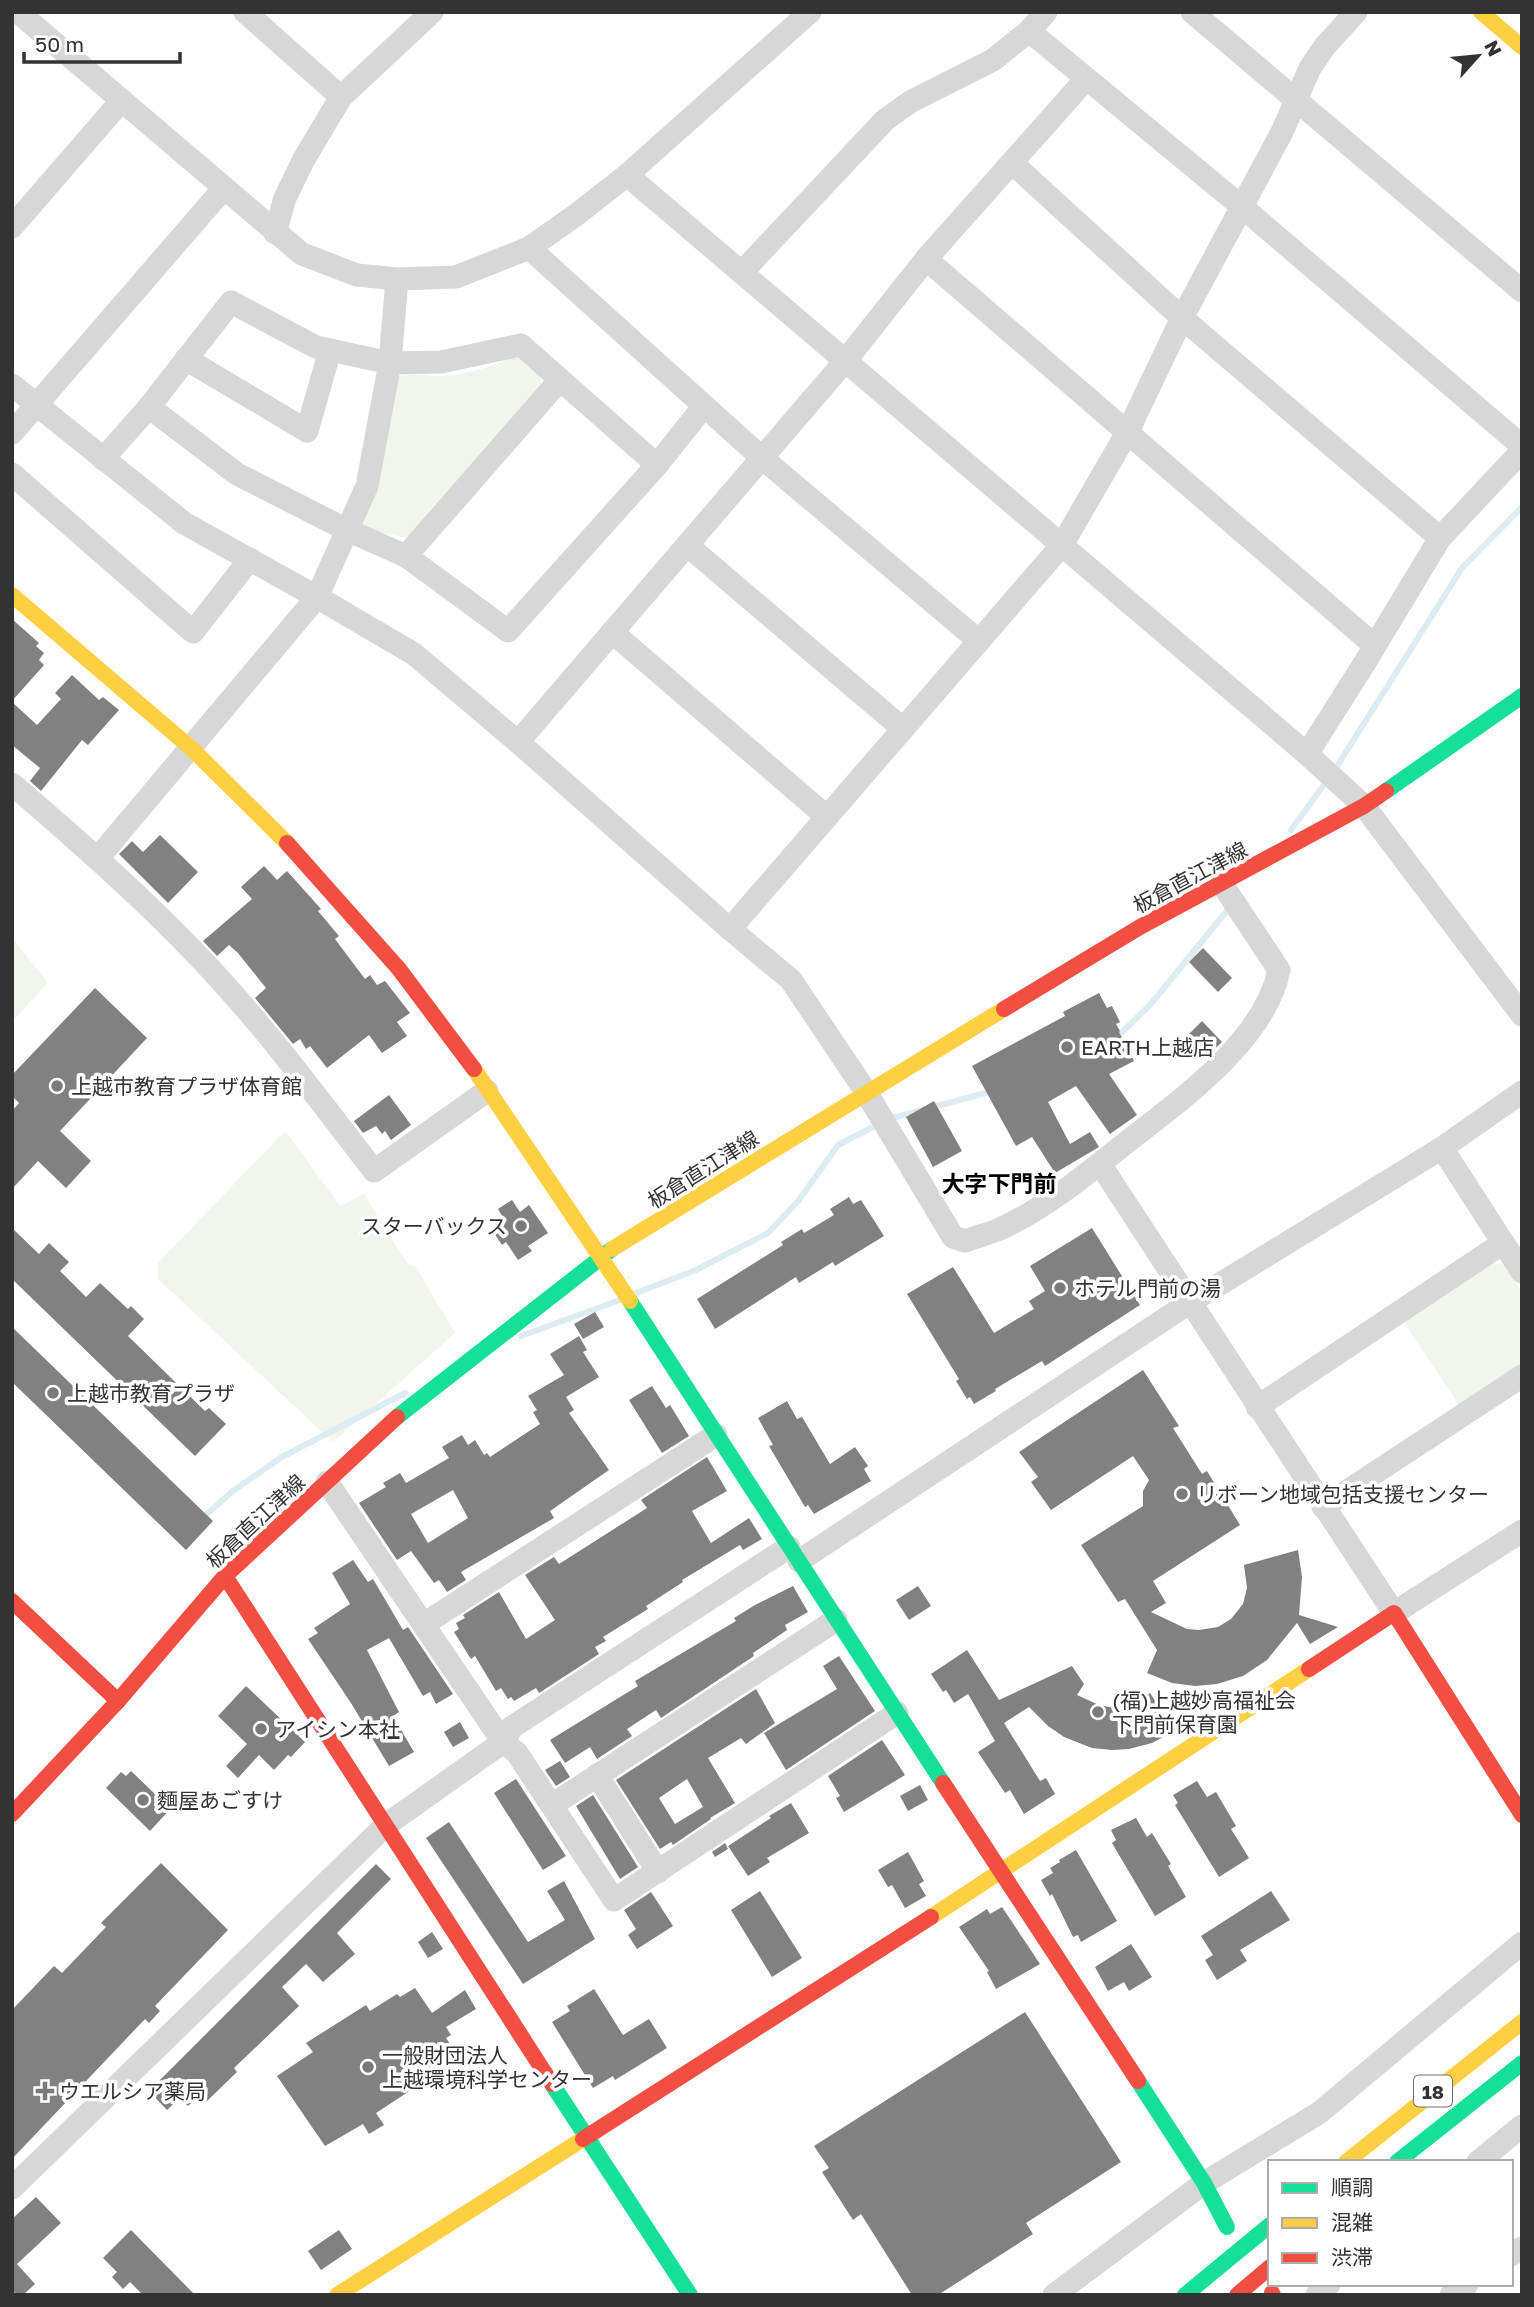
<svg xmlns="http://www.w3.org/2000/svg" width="1534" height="2307" font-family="'Golos Text','Noto Sans JP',sans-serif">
<rect width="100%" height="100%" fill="#fff"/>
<g fill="#f1f5ed">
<path d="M513 357 517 358 539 376 542 384 407 538 364 529 359 519 395 378C410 372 428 377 444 376 468 374 491 367 513 357Z"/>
<path d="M12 938 48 983 12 1021Z"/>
<path d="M283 1133H287L340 1206 364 1194 408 1265 415 1266 455 1333 333 1442 158 1279V1263Z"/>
<path d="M1493 1263 1504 1265 1522 1292V1363L1459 1405 1404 1323Z"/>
</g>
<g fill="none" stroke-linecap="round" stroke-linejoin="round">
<g stroke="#ddebf3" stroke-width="6">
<path d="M1334 771 1462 568 1522 507"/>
<path d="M1291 830 1328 779"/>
<path d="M1116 1038 1150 1005 1230 907"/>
<path d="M889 1119 993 1091"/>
<path d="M636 1293 696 1270 768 1233 799 1200 838 1145 879 1124"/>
<path d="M521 1336 620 1300"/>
<path d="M201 1519 234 1490 282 1457 405 1393"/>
</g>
</g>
<g fill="#818181" fill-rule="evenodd">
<path d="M12 619 39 643 36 646 44 653 39 660 44 665 12 701Z"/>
<path d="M72 675 99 700 103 697 119 710 88 745 82 740 41 791 30 781 40 768 12 745V702L37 725 61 699 55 693Z"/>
<path d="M160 835 198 872 168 903 119 854 132 841 143 852Z"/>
<path d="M264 866 277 880 287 871 321 909 318 911 339 936 335 939 365 979 370 975 377 985 385 981 410 1013 397 1022 407 1036 382 1053 369 1035 327 1068 310 1046 306 1049 300 1039 293 1044 255 998 266 988 238 953 229 945 217 956 203 941 252 899 241 887Z"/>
<path d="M1203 948 1232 978 1218 992 1189 962Z"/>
<path d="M95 988 147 1038 60 1131 91 1161 66 1188 38 1161 12 1189V1111L19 1103 12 1096V1075Z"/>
<path d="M1099 993 1107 1008 1112 1006 1120 1022 1116 1024 1120 1031 1119 1032 1134 1061 1109 1074 1137 1115 1110 1134 1076 1086 1048 1102 1070 1144 1090 1132 1099 1147 1055 1173 1032 1137 1016 1146 972 1066 1065 1016 1063 1012Z"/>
<path d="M1202 1021 1222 1042 1206 1057 1187 1036Z"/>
<path d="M389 1095 411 1125 391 1140 385 1131 382 1134 376 1126 363 1133 354 1121Z"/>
<path d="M934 1101 962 1151 933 1167 906 1117Z"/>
<path d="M849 1197 853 1204 861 1200 884 1236 835 1266 833 1262 799 1283 796 1277 715 1329 697 1299 783 1245 781 1242 802 1229 804 1233 834 1215 830 1209Z"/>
<path d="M512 1200 520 1212 529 1205 548 1233 528 1246 532 1251 518 1260 506 1242 502 1245 492 1230 505 1221 498 1209Z"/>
<path d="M12 1228 39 1254 49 1243 69 1262 60 1271 86 1297 100 1283 128 1309 131 1306 144 1319 128 1336 205 1411 209 1408 226 1424 195 1456 12 1279Z"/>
<path d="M1092 1228 1140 1305 1045 1366 1042 1361 995 1389 996 1391 974 1404 970 1397 967 1399 956 1381 959 1379 907 1294 953 1267 994 1333 1034 1309 1029 1301 1045 1291 1030 1266Z"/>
<path d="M595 1312 604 1327 583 1339 574 1324Z"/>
<path d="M12 1327 213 1521 186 1550 12 1382Z"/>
<path d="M579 1336 587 1350 583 1352 599 1377 566 1397 574 1410 569 1413 609 1470 550 1511 554 1518 461 1572 466 1580 447 1592 439 1580 434 1583 411 1551 397 1560 359 1503 386 1487 383 1483 400 1473 406 1483 449 1458 442 1447 462 1435 468 1445 475 1440 484 1455 487 1453 490 1457 540 1424 533 1412 537 1410 528 1396 564 1375 550 1354ZM453 1490 468 1518 428 1543 411 1514Z"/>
<path d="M1143 1370 1179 1426 1173 1428 1202 1474 1207 1471 1240 1525 1153 1581 1166 1603 1151 1612 1187 1629 1199 1630 1218 1627 1231 1619 1243 1604 1247 1588 1244 1565 1298 1550 1302 1577 1299 1615 1338 1627 1310 1644 1297 1623 1267 1660 1243 1676 1217 1684 1195 1686 1172 1683 1147 1673 1157 1650 1125 1599 1118 1602 1081 1545 1143 1506V1491L1149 1480 1133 1456 1051 1510 1031 1482 1038 1477 1019 1452Z"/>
<path d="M652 1386 666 1408 670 1405 689 1436 662 1453 629 1400Z"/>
<path d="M787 1401 797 1419 802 1417 830 1464 855 1447 868 1466 864 1469 871 1481 814 1514 808 1505 805 1507 769 1446 773 1445 758 1418Z"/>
<path d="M707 1457 727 1491 692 1511 711 1543 749 1518 762 1539 743 1550 740 1545 682 1580 683 1582 646 1606 648 1609 603 1637 606 1641 595 1647 599 1654 539 1693 536 1688 514 1701 511 1697 508 1699 501 1688 496 1691 475 1656 471 1659 454 1632 459 1629 456 1623 465 1618 463 1615 499 1592 526 1639 555 1620 525 1575 554 1557 559 1564 647 1508 641 1500Z"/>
<path d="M353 1560 368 1582 373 1579 403 1630 408 1627 453 1694 436 1704 430 1692 423 1696 389 1638 367 1650 399 1712 393 1716 414 1752 389 1766 351 1703 308 1639 318 1633 314 1628 350 1604 332 1573Z"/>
<path d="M793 1586 808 1612 785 1625 787 1630 753 1653 754 1656 661 1718 656 1710 627 1729 632 1736 597 1759 590 1747 565 1763 550 1740 638 1686 635 1681 736 1621 734 1618 755 1605Z"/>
<path d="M918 1586 931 1606 909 1620 896 1600Z"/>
<path d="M967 1650 999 1700 1072 1666 1084 1684 1077 1695 1099 1705 1114 1708 1134 1704 1150 1693 1175 1731 1152 1743 1129 1749 1112 1750 1092 1748 1064 1737 1048 1726 1029 1707 1004 1723 1040 1781 1046 1778 1055 1794 1024 1814 1010 1790 1005 1793 978 1752 995 1741 968 1694 954 1703 946 1690 943 1692 931 1674Z"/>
<path d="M839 1656 875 1711 786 1770 764 1733 837 1689 823 1666Z"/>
<path d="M246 1686 305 1742 291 1757 288 1755 274 1770 259 1755 238 1778 226 1766 247 1744 218 1716Z"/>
<path d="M756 1689 775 1723 746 1744 741 1738 708 1758 735 1803 710 1818 711 1819 673 1845 671 1842 660 1849 616 1780ZM687 1779 703 1807 675 1824 659 1798Z"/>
<path d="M460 1722 469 1738 453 1747 444 1732Z"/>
<path d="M882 1740 905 1775 844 1812 836 1798 840 1796 828 1776Z"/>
<path d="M560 1761 570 1777 556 1786 545 1770Z"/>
<path d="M131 1771 155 1794 158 1792 173 1806 150 1831 106 1788 121 1772 126 1776Z"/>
<path d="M516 1779 566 1856 543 1870 494 1793Z"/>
<path d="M1197 1781 1207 1797 1216 1792 1236 1826 1231 1829 1249 1858 1219 1877 1175 1805 1178 1803 1173 1795Z"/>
<path d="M920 1785 928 1800 908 1811 900 1796Z"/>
<path d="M593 1795 638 1867 620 1879 576 1806Z"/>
<path d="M791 1803 809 1833 767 1858 770 1862 748 1876 728 1846 771 1818 769 1816Z"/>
<path d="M1136 1818 1147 1837 1152 1833 1171 1864 1168 1866 1186 1897 1155 1916 1112 1843 1116 1840 1111 1830Z"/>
<path d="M449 1822 528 1942 565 1920 547 1891 564 1881 595 1939 523 1984 426 1838Z"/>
<path d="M725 1843 728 1849 715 1857 712 1852Z"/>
<path d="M1076 1850 1117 1921 1081 1942 1078 1935 1073 1937 1052 1894 1050 1896 1041 1880 1053 1873 1050 1868 1060 1862 1059 1860Z"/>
<path d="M908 1852 924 1881 919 1884 926 1896 905 1908 892 1885 888 1887 878 1870Z"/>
<path d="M161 1863 228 1930 155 2006 160 2011 149 2023 145 2019 12 2159V2010L54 1966 62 1973 106 1927 101 1923Z"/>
<path d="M376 1864 391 1879 337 1933 355 1954 323 1982 306 1964 282 1987 299 2006 234 2068 237 2072 207 2101 204 2099 202 2101 197 2097 188 2106 180 2098 167 2110 149 2091Z"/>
<path d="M760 1891 802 1958 772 1977 731 1910Z"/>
<path d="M1271 1891 1290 1920 1240 1950 1247 1961 1217 1980 1205 1960 1213 1955 1201 1936Z"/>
<path d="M651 1892 673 1926 637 1949 628 1935 636 1929 624 1910Z"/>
<path d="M1002 1907 1040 1964 996 1989 987 1972 989 1971 959 1927 987 1909 990 1914Z"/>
<path d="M432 1932 443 1949 428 1958 418 1942Z"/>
<path d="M1131 1944 1152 1977 1129 1991 1124 1982 1108 1991 1095 1967Z"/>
<path d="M415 1988 432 2013 465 1990 476 2009 446 2027 451 2035 446 2038 460 2058 376 2113 384 2125 369 2134 363 2124 325 2146 277 2076 313 2052 306 2043 366 2005 370 2011 397 1994 400 1997Z"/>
<path d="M594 1989 623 2035 649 2019 667 2048 615 2080 613 2076 593 2088 552 2022 570 2011 567 2006Z"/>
<path d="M1025 2012 1121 2162 1026 2223 1033 2234 938 2295H912L861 2214 853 2220 822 2172 829 2168 814 2146Z"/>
<path d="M36 2197 61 2223 17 2264 35 2284 23 2295H17L12 2290V2219Z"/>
<path d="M131 2230 195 2295H143L130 2282 123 2289 112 2277 117 2272 103 2258Z"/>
<path d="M339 2230 352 2249 321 2270 308 2251Z"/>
</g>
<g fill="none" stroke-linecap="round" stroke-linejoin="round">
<g stroke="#d7d7d7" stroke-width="23">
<path d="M18 12 302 254 357 275 397 279 456 277 529 248 576 215 627 175 810 12"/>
<path d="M245 12 341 97 432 12"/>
<path d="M1046 12 1029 31 1241 206 1522 446"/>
<path d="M1192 12 1522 291"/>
<path d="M1012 163 1182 318 1440 538"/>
<path d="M627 175 1307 754 1364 806 1522 1015"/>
<path d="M12 227 122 100"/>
<path d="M275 233 285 198 304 159 341 97"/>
<path d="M529 248 762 458 979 641"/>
<path d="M926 259 1374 645"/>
<path d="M742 272 885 120 910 102 993 60 1029 31"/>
<path d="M186 359 307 431 330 350"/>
<path d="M12 385 184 523 317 597 414 654 518 742 730 929 791 980 866 1092 953 1237 965 1241C976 1237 988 1234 1000 1229 1046 1208 1088 1173 1127 1142 1181 1100 1265 1040 1279 970L1222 884"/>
<path d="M149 407 237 474 347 530 406 556 508 631 657 465 704 406"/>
<path d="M12 433 224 188"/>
<path d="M103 459 149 407 231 302 316 347 390 363 441 362 521 345 657 465"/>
<path d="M12 474 193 632 250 559"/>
<path d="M687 545 902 728"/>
<path d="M406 556 559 381"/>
<path d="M612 632 827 817"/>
<path d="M518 742 846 360 926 259 1086 79"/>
<path d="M1307 754 1364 664 1440 538 1522 451"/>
<path d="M12 784C77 840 140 895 199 957 263 1024 318 1098 374 1171L487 1091"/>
<path d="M98 858 317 597 367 486 390 363 397 279"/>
<path d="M730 929 1062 545 1128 431 1182 318 1282 132 1310 68 1325 46 1356 12"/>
<path d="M1442 1148 1522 1272"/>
<path d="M1100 1164 1394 1613 1522 1531"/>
<path d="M1257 1407 1503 1243"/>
<path d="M327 1482 503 1742 517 1753 614 1900 897 1713"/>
<path d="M1323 1507 1522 1376"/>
<path d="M799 1561 1189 1303 1442 1148 1522 1092"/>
<path d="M424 1624 716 1435"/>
<path d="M597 1775 658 1872"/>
<path d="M552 1805 836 1620"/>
<path d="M1478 2162 1522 2126"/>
<path d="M12 2188 386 1825 503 1742 512 1727 789 1547"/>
<path d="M1511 2255 1522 2248"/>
<path d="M1054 2295 1204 2183 1319 2113 1522 1943"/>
<path d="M1317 2295 1329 2284"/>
<path d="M1451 2295 1467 2284"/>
</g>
<g stroke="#16e098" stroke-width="16">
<path d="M1386 791 1522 696"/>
<path d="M630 1301 943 1783"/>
<path d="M397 1417 612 1249"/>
<path d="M1138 2081 1204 2183 1227 2227"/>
<path d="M552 2084 690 2295"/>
<path d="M1397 2162 1522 2063"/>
<path d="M1185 2295 1270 2225"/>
</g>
<g stroke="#ffcf43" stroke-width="16">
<path d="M1481 12 1522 47"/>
<path d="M12 595 191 748 287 843"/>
<path d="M474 1069 630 1301"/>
<path d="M612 1249 1004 1009"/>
<path d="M931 1917 1309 1669"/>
<path d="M1346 2162 1522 2022"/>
<path d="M337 2295 583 2139"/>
</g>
<g stroke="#f24e42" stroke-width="16">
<path d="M287 843 399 969 474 1069"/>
<path d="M1004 1009 1140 927 1364 806 1386 791"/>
<path d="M225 1576 552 2084"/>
<path d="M12 1601 118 1701"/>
<path d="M1309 1669 1394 1613 1522 1815"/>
<path d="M943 1783 1138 2081"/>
<path d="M12 1814 118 1701 225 1576 397 1417"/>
<path d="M583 2139 931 1917"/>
<path d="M1272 2293 1273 2295"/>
<path d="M1237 2295 1270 2267"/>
</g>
</g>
<g fill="#7a7a7a" stroke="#fff" stroke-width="2.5">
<circle cx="1067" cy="1047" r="7"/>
<circle cx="57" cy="1086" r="7"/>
<circle cx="521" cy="1226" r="7"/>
<circle cx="1060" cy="1288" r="7"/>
<circle cx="53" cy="1393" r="7"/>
<circle cx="1182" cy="1494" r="7"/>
<circle cx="1098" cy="1712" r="7"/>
<circle cx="261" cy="1729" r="7"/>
<circle cx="143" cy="1800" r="7"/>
<circle cx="368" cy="2067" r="7"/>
<path d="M41.5 2080.5h7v7h7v7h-7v7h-7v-7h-7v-7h7z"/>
</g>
<g text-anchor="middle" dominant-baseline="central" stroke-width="7" stroke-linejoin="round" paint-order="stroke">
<rect fill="#fff" stroke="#707070" stroke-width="2" x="1414" y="2075.5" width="38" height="31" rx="5"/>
<g font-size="19" font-weight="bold" fill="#333">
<text x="1433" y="2091">18</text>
</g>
<g font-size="21" fill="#333" stroke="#fff">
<text transform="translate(1190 877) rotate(-28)">板倉直江津線</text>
<text transform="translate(703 1169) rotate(-32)">板倉直江津線</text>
<text transform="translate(255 1521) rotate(-43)">板倉直江津線</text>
</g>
<g font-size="21" fill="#333" stroke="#fff" text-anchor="start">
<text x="1081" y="1047">EARTH上越店</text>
<text x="71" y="1086">上越市教育プラザ体育館</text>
<text x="507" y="1226" text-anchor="end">スターバックス</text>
<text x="1074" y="1288">ホテル門前の湯</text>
<text x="67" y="1393">上越市教育プラザ</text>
<text x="1196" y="1494">リボーン地域包括支援センター</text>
<text x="1112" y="1700">(福)上越妙高福祉会<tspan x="1112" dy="24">下門前保育園</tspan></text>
<text x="275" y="1729">アイシン本社</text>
<text x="157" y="1800">麵屋あごすけ</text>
<text x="382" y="2055">一般財団法人<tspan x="382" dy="24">上越環境科学センター</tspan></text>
<text x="59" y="2091">ウエルシア薬局</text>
</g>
<g font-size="23" font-weight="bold" fill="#000" stroke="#fff">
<text x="999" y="1183">大字下門前</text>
</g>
</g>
<rect width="1534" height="2307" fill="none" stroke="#333333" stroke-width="28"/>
<rect x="1268" y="2160" width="245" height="126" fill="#ffffff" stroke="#adadad" stroke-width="2"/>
<rect x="1282" y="2183" width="35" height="10" fill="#16e098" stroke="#adadad" stroke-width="2"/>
<text x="1331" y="2195" font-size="21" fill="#333333">順調</text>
<rect x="1282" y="2218" width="35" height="10" fill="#ffcf43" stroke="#adadad" stroke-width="2"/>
<text x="1331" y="2230" font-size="21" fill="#333333">混雑</text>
<rect x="1282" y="2253" width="35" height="10" fill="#f24e42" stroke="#adadad" stroke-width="2"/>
<text x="1331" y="2265" font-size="21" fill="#333333">渋滞</text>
<g transform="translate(1478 56) rotate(63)" stroke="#ffffff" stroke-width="5" paint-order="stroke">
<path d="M0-5L12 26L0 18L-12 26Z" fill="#333333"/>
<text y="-10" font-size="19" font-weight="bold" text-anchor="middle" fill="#333333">N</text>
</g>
<path d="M24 52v10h156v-10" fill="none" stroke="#333333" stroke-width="3.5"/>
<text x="35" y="52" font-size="21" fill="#333333" stroke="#ffffff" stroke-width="5" paint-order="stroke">50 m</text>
</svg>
